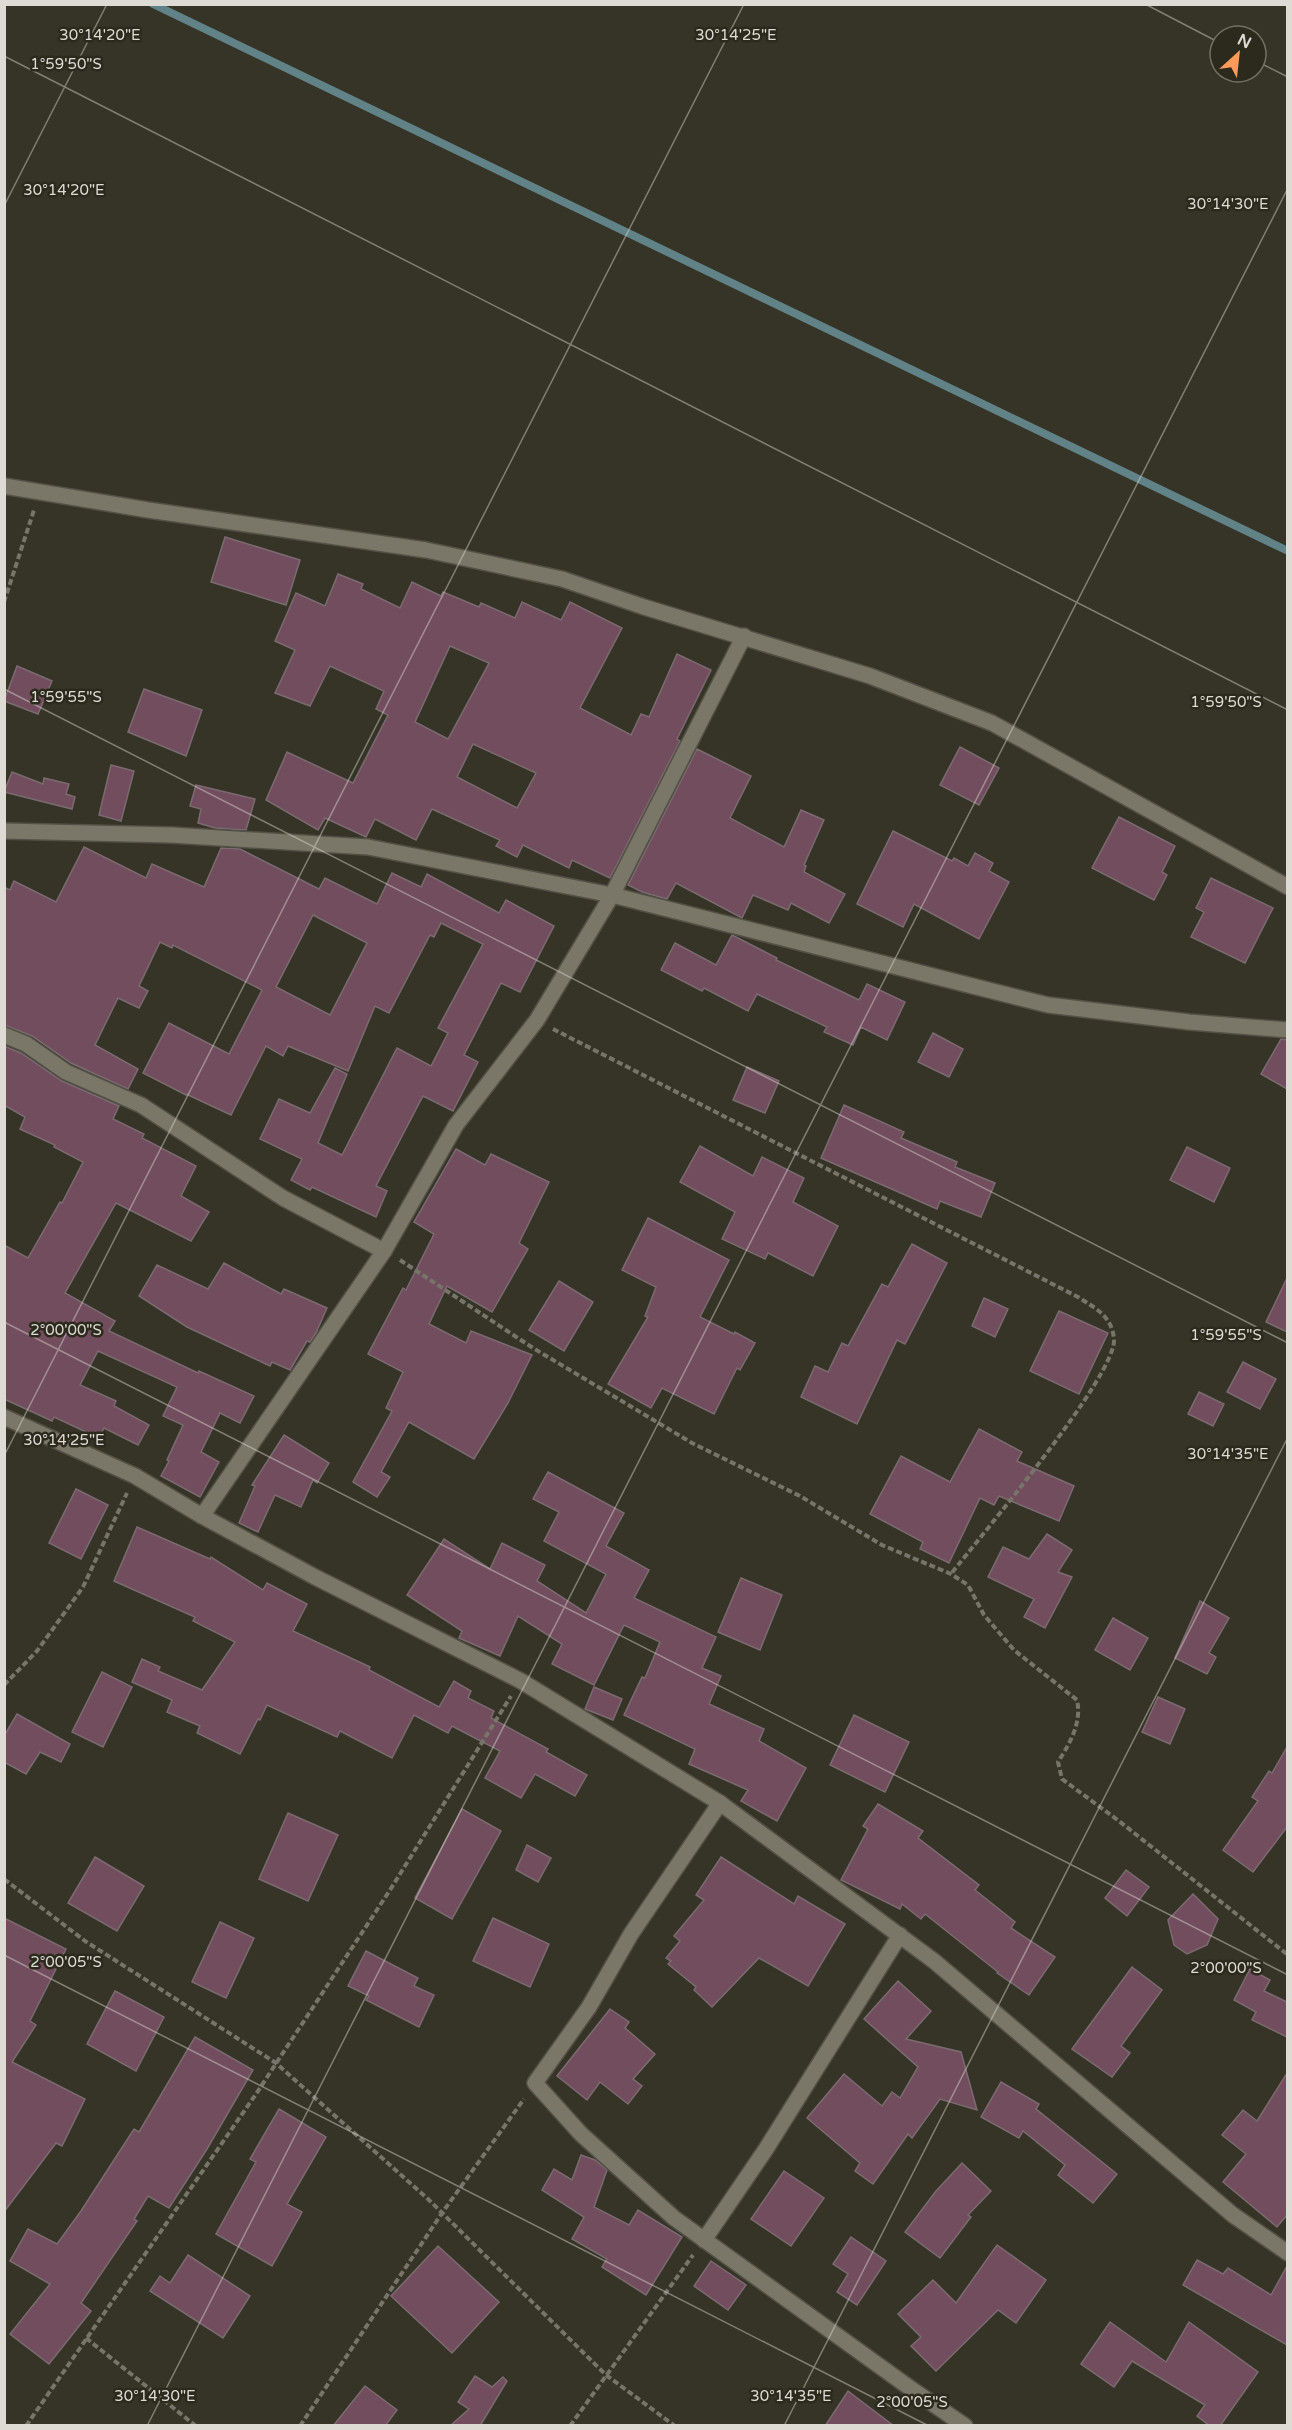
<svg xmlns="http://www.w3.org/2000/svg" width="1292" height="2430" font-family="'Varela Round',sans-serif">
<rect width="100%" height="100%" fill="#363426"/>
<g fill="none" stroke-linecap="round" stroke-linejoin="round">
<path stroke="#618287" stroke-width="8" d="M153 4 1288 551"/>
</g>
<g fill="#724d5e" stroke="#7b6b71" stroke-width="1.5" fill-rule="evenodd">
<path d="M225 537 300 560 286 605 211 582Z"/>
<path d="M338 574 363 584 361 589 400 608 412 582 441 596 443 592 479 607 481 603 515 618 522 602 561 620 570 602 622 628 580 708 631 735 641 714 649 717 677 654 711 670 677 739 680 741 610 878 572 860 569 868 523 845 517 857 496 846 500 840 432 809 416 840 375 819 366 837 325 818 318 830 266 800 287 752 353 783 388 715 376 709 384 691 330 666 310 706 275 693 295 650 275 641 296 593 325 606ZM450 646 489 663 448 739 415 722ZM473 744 536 773 517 808 457 777Z"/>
<path d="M17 666 52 681 38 714 4 701Z"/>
<path d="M144 689 202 710 186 756 128 732Z"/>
<path d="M960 747 999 768 979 805 940 785Z"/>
<path d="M697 749 751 776 730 818 784 847 801 810 824 820 804 865 806 866 804 872 845 894 829 923 791 903 788 910 753 895 742 918 676 883 667 899 642 892 628 885Z"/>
<path d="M111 765 134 771 121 821 99 815Z"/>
<path d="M12 772 43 784 44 778 69 784 66 794 75 797 72 809 4 792Z"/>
<path d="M196 785 255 799 246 830 215 828 198 823 201 809 190 806Z"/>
<path d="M1119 817 1175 846 1162 872 1167 875 1154 900 1092 868Z"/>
<path d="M893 831 952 861 954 858 968 866 975 853 993 863 989 871 1009 882 979 939 914 904 903 927 857 904Z"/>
<path d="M84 847 146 878 152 864 204 887 221 848 240 849 319 889 325 878 377 904 392 873 421 887 427 874 499 913 506 900 554 926 520 992 501 983 464 1055 478 1062 453 1111 423 1096 376 1186 387 1191 376 1217 312 1187 310 1190 291 1180 302 1159 260 1139 279 1099 310 1113 335 1068 347 1074 318 1143 342 1155 397 1048 431 1066 448 1033 438 1028 483 944 441 923 434 937 430 935 389 1013 375 1006 348 1071 288 1046 283 1056 266 1046 231 1115 186 1094V1095L143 1073 169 1023 229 1054 262 990 173 945 172 948 160 942 139 986 148 991 139 1008 118 998 95 1045 138 1069 128 1089 71 1063 32 1036 4 1025V887L10 890 14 881 56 902ZM313 915 367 943 330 1015 276 987Z"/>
<path d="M1211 878 1273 908 1245 963 1191 937 1204 912 1196 908Z"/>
<path d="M732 935 777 958 776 960 859 1000 867 984 905 1002 887 1040 861 1027 853 1045 824 1032 827 1027 757 994 748 1011 704 988 702 991 661 970 675 943 716 965Z"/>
<path d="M933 1033 963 1049 949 1077 918 1062Z"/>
<path d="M1281 1039 1287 1040V1089L1261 1074Z"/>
<path d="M4 1046 21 1053 62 1081 119 1106 113 1119 144 1134 142 1138 196 1166 181 1196 209 1212 191 1241 116 1203 65 1293 115 1321 109 1331 198 1373 199 1371 254 1396 240 1423 220 1413 201 1452 219 1462 200 1497 161 1476 169 1461 167 1460 183 1425 163 1416 177 1387 98 1351 80 1385 116 1401 114 1406 149 1425 138 1445 104 1428 99 1438 54 1417 52 1421 4 1399V1245L28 1258 60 1202 62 1203 83 1162 54 1147 55 1145 20 1129 25 1117 4 1105Z"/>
<path d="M747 1067 779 1081 765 1113 733 1100Z"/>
<path d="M844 1105 904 1132 901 1138 957 1162 955 1167 995 1183 981 1217 940 1201 937 1209 821 1158Z"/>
<path d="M700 1146 753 1176 762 1157 804 1178 793 1202 838 1226 813 1276 768 1253 765 1259 722 1239 735 1212 680 1182Z"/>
<path d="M1187 1147 1230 1168 1214 1202 1170 1180Z"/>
<path d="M456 1149 485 1165 491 1154 549 1182 519 1243 528 1249 492 1312 447 1286 429 1324 466 1343 471 1331 532 1355 508 1403 474 1459 409 1422 381 1472 390 1477 377 1497 353 1482 392 1411 386 1408 403 1372 368 1354 403 1288 406 1290 434 1234 414 1222Z"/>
<path d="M648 1218 729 1260 700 1317 734 1334 735 1332 755 1343 740 1370 737 1368 714 1414 662 1388 651 1408 608 1384 648 1317 645 1316 656 1287 622 1270Z"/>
<path d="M912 1244 947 1263 905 1344 897 1340 857 1424 801 1397 815 1366 828 1372 842 1343 848 1346 882 1284 888 1287Z"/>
<path d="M224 1263 281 1294 284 1289 327 1308 316 1333 310 1342 307 1341 290 1370 272 1362 270 1366 187 1327 139 1296 157 1265 208 1289Z"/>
<path d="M1287 1278V1332L1266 1322Z"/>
<path d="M559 1281 593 1302 564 1351 529 1330Z"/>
<path d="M984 1298 1008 1309 995 1337 972 1326Z"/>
<path d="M1059 1311 1108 1333 1079 1394 1030 1371Z"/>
<path d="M1243 1362 1276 1379 1260 1409 1227 1392Z"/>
<path d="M1199 1392 1224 1404 1213 1426 1188 1414Z"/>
<path d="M979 1429 1022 1452 1017 1461 1074 1486 1059 1521 999 1496 994 1505 980 1498 949 1563 920 1549 923 1542 870 1514 901 1456 950 1482Z"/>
<path d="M284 1435 329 1463 317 1483 313 1480 301 1507 275 1495 258 1532 239 1523 255 1486 252 1485Z"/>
<path d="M548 1472 624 1513 606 1546 649 1570 634 1598 716 1637 702 1668 721 1676 709 1704 764 1729 759 1741 806 1768 777 1821 741 1801 748 1790 689 1764 695 1749 624 1715 642 1677 645 1678 660 1642 624 1625 594 1685 552 1664 562 1644 518 1616 500 1656 459 1638 462 1631 407 1595 444 1539 490 1569 502 1543 545 1565 537 1581 586 1613 606 1574 544 1541 559 1512 533 1499Z"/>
<path d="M76 1489 108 1505 81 1559 49 1543Z"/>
<path d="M137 1527 210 1559 211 1557 263 1590 267 1583 307 1604 293 1631 370 1667 369 1670 439 1707 454 1681 471 1691 468 1698 494 1711 491 1718 548 1749 546 1752 587 1775 575 1796 535 1774 521 1798 485 1778 500 1751 452 1726 448 1733 414 1715 392 1758 340 1731 337 1737 267 1705 260 1720 258 1719 240 1754 197 1733 200 1726 167 1712 172 1700 132 1682 142 1659 160 1667 158 1671 202 1690 235 1642 193 1621 195 1617 114 1581Z"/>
<path d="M1047 1534 1072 1550 1058 1572 1072 1577 1045 1628 1024 1617 1034 1599 988 1577 1003 1547 1029 1559Z"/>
<path d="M741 1578 782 1595 760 1650 718 1632Z"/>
<path d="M1200 1601 1229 1618 1209 1653 1216 1657 1207 1674 1175 1658Z"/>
<path d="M1113 1618 1148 1638 1130 1670 1095 1650Z"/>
<path d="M102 1672 132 1687 103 1747 72 1732Z"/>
<path d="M594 1687 622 1699 613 1720 585 1709Z"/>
<path d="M1158 1697 1185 1709 1170 1744 1142 1732Z"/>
<path d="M17 1714 70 1744 61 1762 40 1752 26 1774 4 1762V1736Z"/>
<path d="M854 1715 909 1742 885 1792 830 1765Z"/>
<path d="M1287 1747V1827L1253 1872 1223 1850 1258 1801 1252 1797 1269 1771 1272 1773Z"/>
<path d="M878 1804 923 1831 918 1838 979 1885 975 1890 1015 1922 1011 1928 1055 1957 1029 1995 997 1973 998 1972 925 1914 921 1919 902 1904 900 1909 841 1880 868 1829 863 1826Z"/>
<path d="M462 1809 501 1831 452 1919 415 1898Z"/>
<path d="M288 1813 338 1835 308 1901 259 1879Z"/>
<path d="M527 1845 551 1858 538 1882 516 1870Z"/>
<path d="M95 1857 144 1886 117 1931 68 1903Z"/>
<path d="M721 1857 794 1904 798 1896 845 1924 808 1986 759 1958 712 2007 694 1990 696 1987 668 1964 671 1961 666 1958 680 1941 674 1936 704 1900 696 1895Z"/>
<path d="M1126 1870 1149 1887 1127 1916 1105 1898Z"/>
<path d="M1193 1894 1218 1919 1207 1945 1187 1954 1174 1945 1168 1920Z"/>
<path d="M4 1918 66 1949 30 2021 36 2025 12 2062 85 2099 62 2146 56 2143 4 2212Z"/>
<path d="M493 1918 549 1944 530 1987 473 1961Z"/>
<path d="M220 1922 254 1938 226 1998 192 1982Z"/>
<path d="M366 1951 418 1978 414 1986 434 1995 419 2027 366 2000 369 1996 348 1986Z"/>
<path d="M1132 1967 1162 1990 1121 2046 1130 2053 1112 2077 1072 2049Z"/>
<path d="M1250 1969 1270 1980 1264 1991 1287 2002V2037L1252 2020 1256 2012 1234 2000Z"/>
<path d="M898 1981 931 2011 906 2039 961 2052 977 2110 940 2099 912 2138 908 2134 873 2184 855 2171 860 2163 807 2118 844 2074 882 2106 892 2092 900 2098 918 2067 864 2019Z"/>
<path d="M115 1991 164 2017 136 2071 87 2044Z"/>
<path d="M610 2009 629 2022 625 2028 655 2054 633 2079 642 2086 628 2104 600 2082 587 2100 557 2076Z"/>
<path d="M195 2037 253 2070 207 2149 169 2208 148 2196 134 2219 137 2221 81 2303 91 2311 49 2364 10 2334 50 2284 10 2261 28 2229 57 2244 81 2211 134 2129 139 2132Z"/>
<path d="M1287 2073V2215L1277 2227 1223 2182 1246 2154 1222 2135 1243 2110 1257 2121Z"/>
<path d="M1001 2082 1039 2104 1036 2109 1117 2174 1093 2203 1058 2175 1065 2165 1023 2131 1019 2138 981 2117Z"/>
<path d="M279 2109 326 2137 287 2204 302 2212 272 2266 216 2234 256 2162 250 2159Z"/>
<path d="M581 2155 595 2160 607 2170 594 2207 629 2225 638 2210 682 2237 646 2295 602 2267 607 2259 572 2239 584 2217 542 2190 554 2169 572 2180Z"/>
<path d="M962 2163 991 2191 968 2215 971 2217 940 2258 905 2232 936 2191Z"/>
<path d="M784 2171 824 2198 791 2246 751 2219Z"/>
<path d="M851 2237 886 2261 857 2305 837 2292 848 2274 833 2264Z"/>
<path d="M997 2245 1046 2280 1016 2323 998 2310 936 2371 911 2346 921 2337 898 2314 933 2280 956 2303Z"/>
<path d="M438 2246 499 2302 452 2353 391 2296Z"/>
<path d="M188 2255 250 2296 223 2338 150 2291 160 2276 170 2283Z"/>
<path d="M1197 2260 1223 2274 1228 2268 1271 2295 1287 2266V2345L1183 2285Z"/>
<path d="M711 2261 746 2285 728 2310 694 2286Z"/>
<path d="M1110 2322 1166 2362 1189 2322 1258 2372 1220 2426H1210L1197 2416 1205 2405 1132 2361 1114 2387 1081 2364Z"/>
<path d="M475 2376 492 2387 503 2377 507 2381 480 2426H450L469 2409 458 2402Z"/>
<path d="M365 2386 397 2410 385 2426H333Z"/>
<path d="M848 2391 894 2426H825Z"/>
</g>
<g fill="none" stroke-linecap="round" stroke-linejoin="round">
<g stroke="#535146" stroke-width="18">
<g id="street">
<path d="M4 486 148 510 426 550 562 579 644 607 870 676 992 723 1288 887"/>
<path d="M4 831 171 835 368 847 612 895 1048 1005 1189 1022 1288 1030"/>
<path d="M4 1035 26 1044 66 1072 141 1105 283 1198 384 1251"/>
<path d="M4 1417 135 1476 202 1516 315 1577 521 1681 720 1803 934 1961 1233 2215 1288 2253"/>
<path d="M202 1516 384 1251 456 1125 537 1020 612 895 744 636"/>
<path d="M720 1803 631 1934 589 2007 535 2083 581 2134 674 2218 910 2388 965 2426"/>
<path d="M704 2240 766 2149 900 1935"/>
</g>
</g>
<g stroke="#77756a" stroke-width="4" stroke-dasharray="6 3" stroke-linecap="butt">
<path d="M4 602 34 510"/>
<path d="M553 1029 1078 1297C1095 1308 1112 1316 1114 1339 1117 1375 979 1538 951 1574"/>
<path d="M400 1260 533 1348 692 1443 800 1496 882 1545 951 1574 968 1585 984 1615 1014 1650 1077 1700C1082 1723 1070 1743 1058 1762L1062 1779 1119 1821 1288 1955"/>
<path d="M4 1685 37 1651 83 1587 127 1493"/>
<path d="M4 1879 85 1941 276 2063 428 2199 606 2375 675 2426"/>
<path d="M86 2338 196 2426"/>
<path d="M26 2426 256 2094 390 1890 511 1696"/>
<path d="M300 2426 442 2213 524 2099"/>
<path d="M570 2426 693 2255"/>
</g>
<use href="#street" stroke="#7a7768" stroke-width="15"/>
</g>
<path fill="none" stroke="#dddbd3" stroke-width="1.5" stroke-opacity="0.45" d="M1145 4 1220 43M4 56 1288 710M1256 61 1288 77M4 206 107 4M4 689 1288 1343M4 1322 1288 1975M4 1456 744 4M4 1955 929 2426M147 2426 1288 188M784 2426 1288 1437"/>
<g font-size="15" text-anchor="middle" fill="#dddbd3" stroke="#2c2a1d" stroke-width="5" stroke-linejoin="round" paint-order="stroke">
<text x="100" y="40">30°14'20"E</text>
<text x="736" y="40">30°14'25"E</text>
<text x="66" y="69">1°59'50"S</text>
<text x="64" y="195">30°14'20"E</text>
<text x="1228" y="209">30°14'30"E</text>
<text x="66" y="702">1°59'55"S</text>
<text x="1226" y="707">1°59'50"S</text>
<text x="66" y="1335">2°00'00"S</text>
<text x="1226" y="1340">1°59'55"S</text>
<text x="64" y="1445">30°14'25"E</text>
<text x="1228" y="1459">30°14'35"E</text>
<text x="66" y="1967">2°00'05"S</text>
<text x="1226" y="1973">2°00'00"S</text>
<text x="155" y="2401">30°14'30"E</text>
<text x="791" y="2401">30°14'35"E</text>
<text x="912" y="2407">2°00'05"S</text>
</g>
<rect width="1292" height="2430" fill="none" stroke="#dddbd3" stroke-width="12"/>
<g transform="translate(1238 54) rotate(27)"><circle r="28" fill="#2c2a1d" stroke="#737166" stroke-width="1.5"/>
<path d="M0-4.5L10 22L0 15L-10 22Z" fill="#fe9b58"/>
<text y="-9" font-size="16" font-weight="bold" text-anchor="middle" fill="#dddbd3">N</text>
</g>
</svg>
